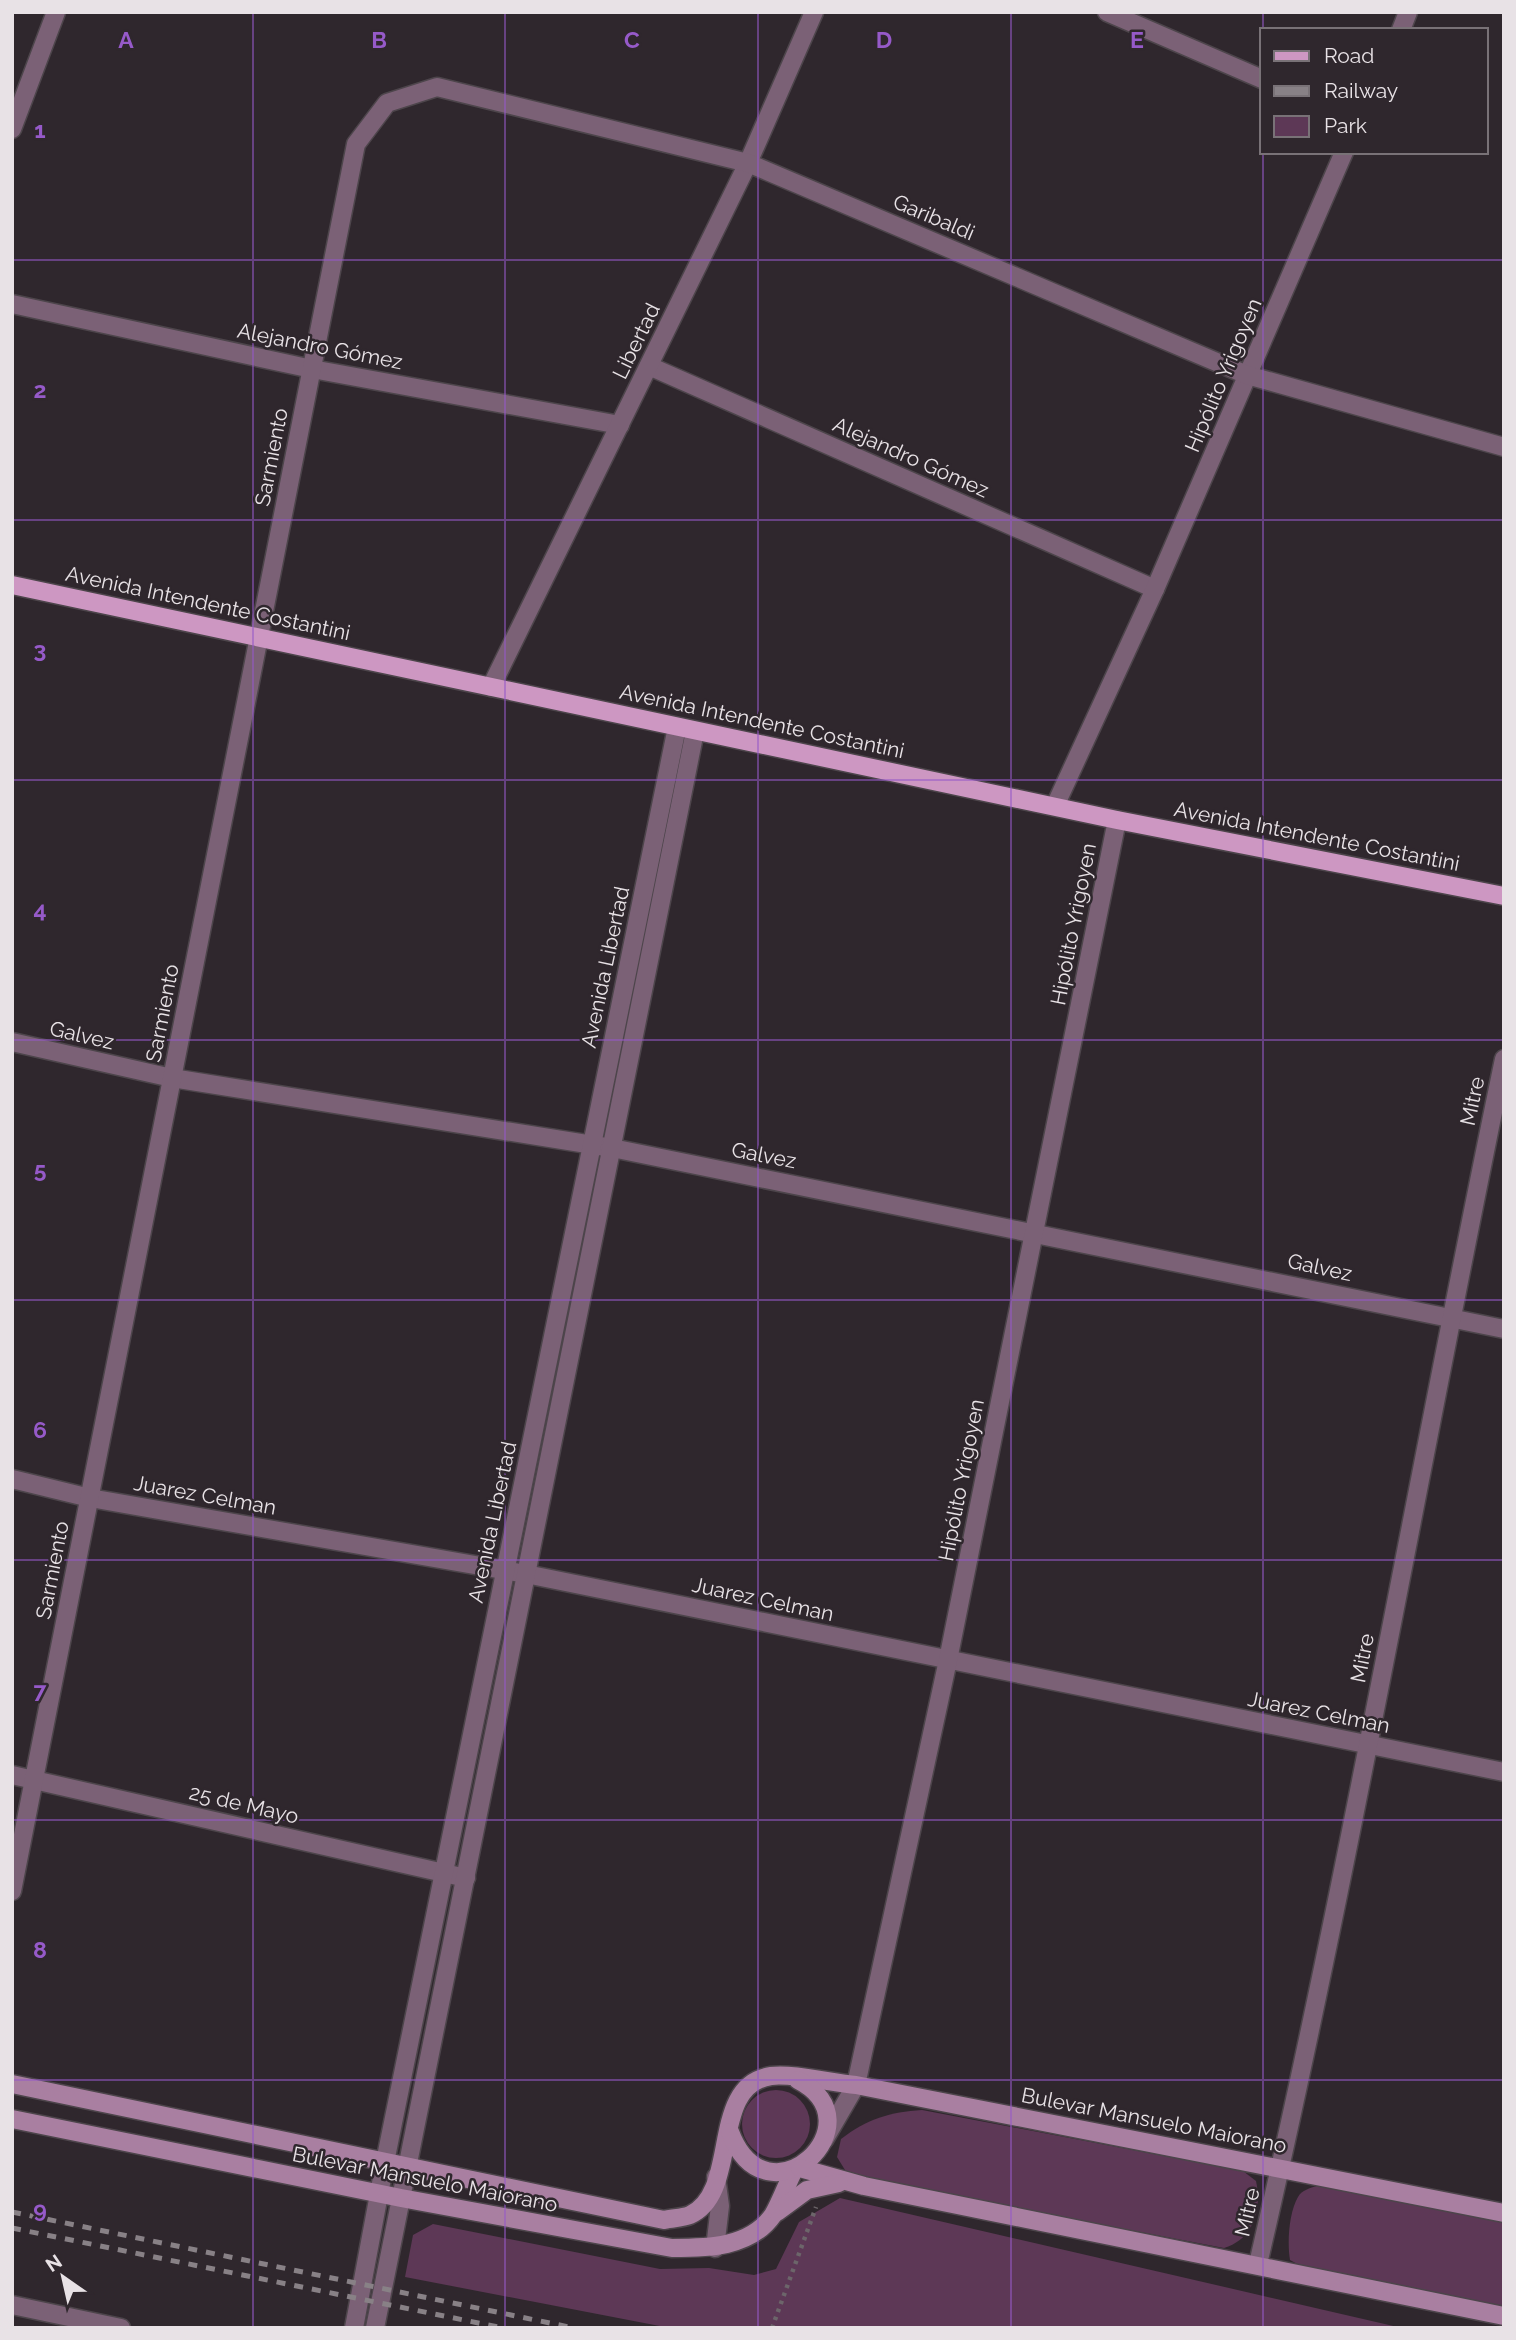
<svg xmlns="http://www.w3.org/2000/svg" width="1516" height="2340" font-family="Raleway,sans-serif">
<rect width="100%" height="100%" fill="#2f272d"/>
<g fill="#5d3856">
<circle cx="776" cy="2124" r="34"/>
<path d="M922 2110 1243 2171 1256 2181C1262 2209 1254 2239 1224 2248L858 2178 845 2170 837 2157 841 2139C867 2119 890 2112 922 2110Z"/>
<path d="M1317 2186 1504 2223V2306L1303 2267 1290 2260C1287 2243 1289 2212 1298 2197 1302 2190 1310 2188 1317 2186Z"/>
<path d="M840 2198 1402 2328H670L405 2277 413 2235 433 2224 660 2269 709 2268 754 2275 776 2269 799 2222Z"/>
</g>
<g fill="none" stroke-linecap="round" stroke-linejoin="round">
<g stroke="#4d454b" stroke-width="21">
<g id="minor">
<path d="M1107 12 1262 79"/>
<path d="M1401 30 1408 12"/>
<path d="M12 129 56 12"/>
<path d="M12 304 312 369 620 425"/>
<path d="M649 366 1155 589"/>
<path d="M491 687 748 163 814 12"/>
<path d="M1055 806 1155 589 1344 152"/>
<path d="M12 1042 172 1078 612 1148 1504 1329"/>
<path d="M12 1479 90 1498 526 1574 1504 1772"/>
<path d="M12 1775 466 1878"/>
<path d="M12 1891 356 144 387 103 437 87 748 163 1247 375 1504 447"/>
<path d="M824 2140 856 2085 948 1660 1117 820"/>
<path d="M715 2248 720 2206 716 2177"/>
<path d="M1258 2264C1351 1865 1420 1461 1504 1059"/>
<path d="M12 2305 121 2328"/>
</g>
</g>
<g stroke="#4d454b" stroke-width="21">
<g id="tertiary">
<path d="M354 2328 385 2162 677 727"/>
<path d="M375 2328 695 731"/>
</g>
</g>
<g stroke="#4d454b" stroke-width="21">
<g id="secondary">
<path d="M12 2084 664 2220C672 2218 683 2218 690 2215 741 2192 708 2085 771 2076 793 2073 832 2083 856 2085L1504 2213"/>
<path d="M12 2119 401 2198 672 2248C707 2248 750 2248 773 2215 781 2201 787 2184 794 2170"/>
<path d="M730 2132C767 2230 881 2123 798 2080"/>
<path d="M800 2168 864 2186 1504 2316"/>
<path d="M777 2212 807 2190 839 2183"/>
</g>
</g>
<g stroke="#4d454b" stroke-width="21">
<path id="primary" d="M12 585 1117 820 1504 896"/>
</g>
<path stroke="#6c656a" stroke-width="4.5" stroke-dasharray="3.5 5" stroke-linecap="butt" d="M772 2328 816 2207"/>
<use href="#minor" stroke="#7b6176" stroke-width="18"/>
<use href="#tertiary" stroke="#7b6176" stroke-width="18"/>
<use href="#secondary" stroke="#a97fa1" stroke-width="18"/>
<use href="#primary" stroke="#cd97c2" stroke-width="18"/>
<g stroke="#888186" stroke-width="5" stroke-dasharray="9 9" stroke-linecap="butt">
<path d="M12 2212 574 2328"/>
<path d="M12 2228 503 2328"/>
</g>
</g>
<path fill="none" stroke="#965ac9" stroke-width="2" stroke-opacity="0.55" d="M253 12V2328M505 12V2328M758 12V2328M1011 12V2328M1263 12V30M1263 152V2328M12 260H1504M12 520H1504M12 780H1504M12 1040H1504M12 1300H1504M12 1560H1504M12 1820H1504M12 2080H1504"/>
<g text-anchor="middle" dominant-baseline="central" stroke-width="5" stroke-linejoin="round" paint-order="stroke">
<g font-size="21" fill="#e8e2e6" stroke="#2f272d">
<text transform="translate(934 217) rotate(23)">Garibaldi</text>
<text transform="translate(636 341) rotate(-64)">Libertad</text>
<text transform="translate(320 346) rotate(11)">Alejandro Gómez</text>
<text transform="translate(1223 375) rotate(-67)">Hipólito Yrigoyen</text>
<text transform="translate(271 457) rotate(-79)">Sarmiento</text>
<text transform="translate(911 457) rotate(24)">Alejandro Gómez</text>
<text transform="translate(208 603) rotate(12)">Avenida Intendente Costantini</text>
<text transform="translate(762 721) rotate(12)">Avenida Intendente Costantini</text>
<text transform="translate(1317 836) rotate(11)">Avenida Intendente Costantini</text>
<text transform="translate(1073 924) rotate(-79)">Hipólito Yrigoyen</text>
<text transform="translate(605 967) rotate(-78)">Avenida Libertad</text>
<text transform="translate(162 1013) rotate(-79)">Sarmiento</text>
<text transform="translate(82 1035) rotate(13)">Galvez</text>
<text transform="translate(1472 1101) rotate(-78)">Mitre</text>
<text transform="translate(764 1155) rotate(11)">Galvez</text>
<text transform="translate(1320 1267) rotate(12)">Galvez</text>
<text transform="translate(961 1480) rotate(-79)">Hipólito Yrigoyen</text>
<text transform="translate(205 1495) rotate(10)">Juarez Celman</text>
<text transform="translate(492 1522) rotate(-78)">Avenida Libertad</text>
<text transform="translate(52 1570) rotate(-79)">Sarmiento</text>
<text transform="translate(763 1599) rotate(12)">Juarez Celman</text>
<text transform="translate(1362 1658) rotate(-79)">Mitre</text>
<text transform="translate(1319 1712) rotate(11)">Juarez Celman</text>
<text transform="translate(244 1804) rotate(13)">25 de Mayo</text>
<text transform="translate(1154 2120) rotate(11)">Bulevar Mansuelo Maiorano</text>
<text transform="translate(425 2179) rotate(11)">Bulevar Mansuelo Maiorano</text>
<text transform="translate(1247 2212) rotate(-77)">Mitre</text>
</g>
</g>
<g font-size="23" text-anchor="middle" font-weight="bold" fill="#965ac9" stroke="#2f272d" stroke-width="5" stroke-linejoin="round" paint-order="stroke">
<text x="126" y="48">A</text>
<text x="379" y="48">B</text>
<text x="632" y="48">C</text>
<text x="884" y="48">D</text>
<text x="1137" y="48">E</text>
<text x="40" y="138">1</text>
<text x="40" y="398">2</text>
<text x="40" y="658">3</text>
<text x="40" y="918">4</text>
<text x="40" y="1178">5</text>
<text x="40" y="1438">6</text>
<text x="40" y="1698">7</text>
<text x="40" y="1958">8</text>
<text x="40" y="2218">9</text>
</g>
<rect width="1516" height="2340" fill="none" stroke="#e8e2e6" stroke-width="28"/>
<rect x="1260" y="28" width="228" height="126" fill="#2f272d" stroke="#797277" stroke-width="2"/>
<rect x="1274" y="51" width="35" height="10" fill="#cd97c2" stroke="#797277" stroke-width="2"/>
<text x="1324" y="63" font-size="21" fill="#e8e2e6">Road</text>
<rect x="1274" y="86" width="35" height="10" fill="#888186" stroke="#797277" stroke-width="2"/>
<text x="1324" y="98" font-size="21" fill="#e8e2e6">Railway</text>
<rect x="1274" y="116" width="35" height="21" fill="#5d3856" stroke="#797277" stroke-width="2"/>
<text x="1324" y="133" font-size="21" fill="#e8e2e6">Park</text>
<g transform="translate(63 2277) rotate(326)" stroke="#2f272d" stroke-width="5" paint-order="stroke">
<path d="M0-5L12 26L0 18L-12 26Z" fill="#e8e2e6"/>
<text y="-10" font-size="19" font-weight="bold" text-anchor="middle" fill="#e8e2e6">N</text>
</g>
</svg>
